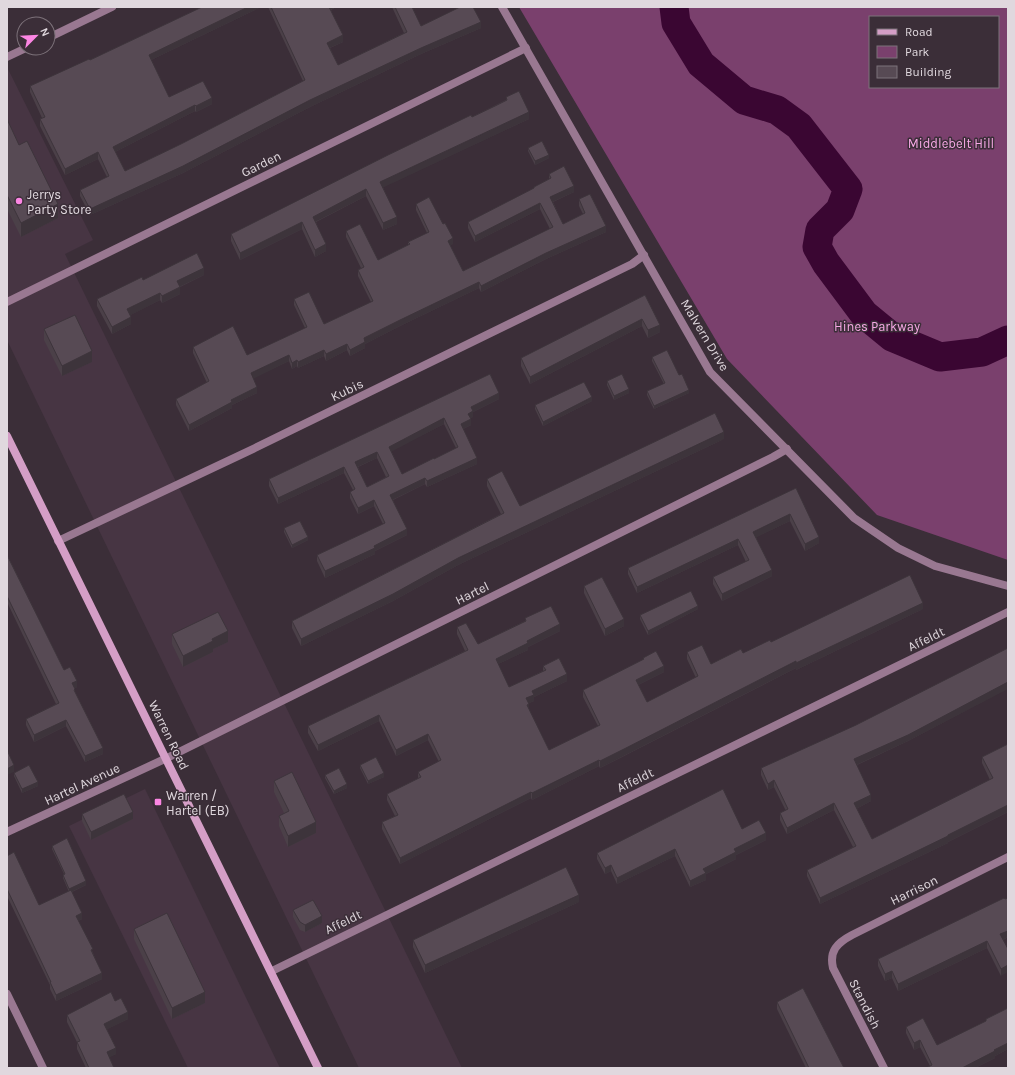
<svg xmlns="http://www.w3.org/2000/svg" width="1015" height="1075" font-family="Karla,sans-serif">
<rect width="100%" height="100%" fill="#3b2e38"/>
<g fill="#473543">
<path d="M7 67 93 240 65 254 462 1068H359L7 340Z"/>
<path d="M145 789 280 1068H188L69 826Z"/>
</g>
<path fill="#7a406d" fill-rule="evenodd" d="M519 7H1008V560L877 515 727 359ZM870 17H998V87H870Z"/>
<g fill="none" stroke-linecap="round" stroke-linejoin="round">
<path stroke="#3a0632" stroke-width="29" d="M674 7 676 23 701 64 744 100 777 110 799 126 848 189 840 210 820 230 817 247 826 263 864 314 892 337 940 357 982 352 1008 340"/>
<g stroke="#997891" stroke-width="8">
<path d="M502 7 710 372 854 518 898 548 935 566 1008 586"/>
<path d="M48 38 112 7"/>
<path d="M7 57 26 48"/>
<path d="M7 302 526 48"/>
<path d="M58 541 255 448 632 264 644 255"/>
<path d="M7 832 167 758 773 457 787 449"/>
<path d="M272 971 1008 612"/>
<path d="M7 994 43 1068"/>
<path d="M884 1068 833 968C829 951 837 943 852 935L1008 857"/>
</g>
<path stroke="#d49ec6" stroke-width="8" d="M7 436 318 1068"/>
</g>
<g fill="#4b4048" fill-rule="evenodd">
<path d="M202 7H261L151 60 169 97 212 104 196 112 195 111 115 152 125 171 181 144 303 81 268 7H336L331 10 343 42 330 48 338 65 404 33 392 7H412L421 26 457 9V7H473L481 28 421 54 310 107 183 173 90 215 80 196V190L107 177 98 159 65 175 40 126V119L42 118 30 92V86L90 60Z"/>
<path d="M506 97 529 119 383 187 397 224 383 230 366 196 316 222 326 251 315 257 302 229 240 260 231 241V234L472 117 506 100Z"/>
<path d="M7 119 19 145 58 218 21 237 7 209Z"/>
<path d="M528 148 549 158 535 165 528 151Z"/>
<path d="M549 174 574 192 553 202 563 224 583 214 579 206V199L606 232 546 259 481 292 479 288 400 326 365 344V348L350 356 347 350 326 361 324 356 298 368 297 366 292 369 289 361 253 378 257 393 232 405V408L189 431 176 405V399L207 383 193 353V347L247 355 305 328 294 305V299L324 324 371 302 358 276V270L361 268 346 237V231L378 260 408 245V242L427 233 416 210V204L443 224 453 244 450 245 463 271 550 229 540 209 475 242 468 228V222L534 189V187L549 179Z"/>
<path d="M204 275 180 287V294L162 303 160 300 130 315 131 324 112 334 97 306V299L143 280Z"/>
<path d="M645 295 660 332 648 338 642 326 530 384 521 366V358Z"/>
<path d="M44 329 92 362 62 376 44 340Z"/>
<path d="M652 357 679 375 689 393 654 409 647 395V391L664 384 652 361Z"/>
<path d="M490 374 499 399 473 412V417L470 418 471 425 463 429 477 464 427 487 425 484 393 500 407 535 375 551V554L325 578 317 561V555L383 524 374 506 358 514 350 498V492L353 490 344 473 278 504 269 486V479ZM444 424 456 448 434 459 402 474 391 451ZM377 458 386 477 367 487 358 467Z"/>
<path d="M607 381 629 393 614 400 607 385Z"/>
<path d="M592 401 543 426 535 409V405Z"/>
<path d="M724 439 458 565 393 601 301 646 292 628V621L501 514 487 486V479L520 506Z"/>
<path d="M796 488 819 543 805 551 790 521 756 537 772 576 722 601 713 584V577L746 562 738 545 637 593 628 574V568Z"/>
<path d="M284 528 308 540 292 548 284 532Z"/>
<path d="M7 555 64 670 77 687 75 688V692L103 754 85 762 66 726 34 742 26 725V719L56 704 7 602Z"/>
<path d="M584 586 624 626 605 636 584 593Z"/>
<path d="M698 609 648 635 640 619V615Z"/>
<path d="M923 609 796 670V668L626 755 600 768 599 766 532 800 531 798 400 864 382 829V822L395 816 387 800V794L418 779V772L439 762 428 740 396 756 379 721 318 751 308 733V726L465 651 457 634V627L478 644 525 621V618L560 631 528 647V650L498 664 509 687 543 671V666L567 681 534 697V701L529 703V710L549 750 598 726 583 697V690L643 660V658L664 672 638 685 647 702 696 678 687 659V652L711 664 743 653 771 642Z"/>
<path d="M172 634 228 642 213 649V652L183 667 172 644Z"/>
<path d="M1001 692 908 741 857 765 871 801 856 809 872 839 990 780 982 763V757L1008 744V812L948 842V843L820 904 807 876V870L853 847 834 810 787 834 780 820V813L786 811 774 787 768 790 761 775V768Z"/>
<path d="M360 765 384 777 368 784 360 768Z"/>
<path d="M14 773 38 786 22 793 14 776Z"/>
<path d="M325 775 347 788 334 794 325 778Z"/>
<path d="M274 781 316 833 288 847 279 826V816L284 813 274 792Z"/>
<path d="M82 814 133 819 91 840 82 821Z"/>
<path d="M742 829 766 840 736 855V859L706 874V880L690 887 675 856 617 884 611 871 605 874 597 859V853Z"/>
<path d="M52 846 86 885 72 892 82 919 78 921 93 953 102 979 56 1001 50 989V985L7 896V856L39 905 69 892 63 878V875L64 874 52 849Z"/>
<path d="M1008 898V937L1003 940 1001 976 987 948 898 991 892 978 885 981 878 966V959Z"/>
<path d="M579 902 425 973 413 947V940Z"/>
<path d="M293 910 322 923 305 932 300 930 293 917Z"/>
<path d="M134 929 205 1003 172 1019 134 939Z"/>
<path d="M115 1001 128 1019 107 1029 116 1054 109 1057 114 1068H86L77 1049V1042L67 1022V1015Z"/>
<path d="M777 1002 844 1068H806L777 1009Z"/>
<path d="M1008 1008V1049L995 1056V1058L975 1068H926L930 1066 920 1047 914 1050 906 1033V1027L937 1045 986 1021V1019Z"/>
</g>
<g fill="#3d343b">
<path d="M248 7H261L149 61V55Z"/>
<path d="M328 7H336L328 11Z"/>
<path d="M481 22V28L421 54 310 107 183 173 90 215V209L310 100 421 48Z"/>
<path d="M343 35V42L327 49V43Z"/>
<path d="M212 98V104L196 112V106Z"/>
<path d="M195 105V111L113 153V147Z"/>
<path d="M529 112V119L380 189V182Z"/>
<path d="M98 152V159L65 175V169Z"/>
<path d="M549 155V158L535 165V161Z"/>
<path d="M574 186V192L550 203V197Z"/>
<path d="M366 189V196L313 223V217Z"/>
<path d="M540 203V209L475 242V236Z"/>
<path d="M58 204V218L21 237V223Z"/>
<path d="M397 217V224L383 230V223Z"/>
<path d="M302 222V229L240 260V253Z"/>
<path d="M606 226V232L546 259 481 292V286L546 253Z"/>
<path d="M453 238V244L448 247V241Z"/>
<path d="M326 244V251L315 257V250Z"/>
<path d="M204 268V275L177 288V281Z"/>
<path d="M479 282V288L400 326 365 344V348L350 356V350L364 338 400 320Z"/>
<path d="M180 287V294L162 303V296Z"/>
<path d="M160 293V300L127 317V309Z"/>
<path d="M131 317V324L112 334V327Z"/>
<path d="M642 319V326L530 384V377Z"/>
<path d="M660 325V332L648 338V330Z"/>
<path d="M347 344V350L326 361V354Z"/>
<path d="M324 350V356L298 368V362Z"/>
<path d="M92 351V362L62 376V366Z"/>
<path d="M289 355V361L251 380V373Z"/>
<path d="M297 360V366L292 369V363Z"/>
<path d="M257 387V393L232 405V408L189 431V425L231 400Z"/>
<path d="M629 389V393L614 400V396Z"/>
<path d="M689 390V393L654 409V406Z"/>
<path d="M499 393V399L473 412V417L468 420V414L471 407Z"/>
<path d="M592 397V401L543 426V422Z"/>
<path d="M444 418V424L389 453V447Z"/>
<path d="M471 419V425L461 430V424Z"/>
<path d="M724 432V439L458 565 393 601 301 646V639L458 558Z"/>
<path d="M377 452V458L355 468V462Z"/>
<path d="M477 458V464L427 487V481Z"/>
<path d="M344 467V473L278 504V498Z"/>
<path d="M425 478V484L390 501V495Z"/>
<path d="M374 500V506L358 514V508Z"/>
<path d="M790 514V521L753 539V532Z"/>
<path d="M407 529V535L375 551V554L325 578V571Z"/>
<path d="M308 537V540L292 548V545Z"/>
<path d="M819 537V543L805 551V544Z"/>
<path d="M738 539V545L637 593V587Z"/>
<path d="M772 570V576L722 601V594Z"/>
<path d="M923 603V609L796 670V663Z"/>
<path d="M698 606V609L648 635V631Z"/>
<path d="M624 619V626L605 636V629Z"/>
<path d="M560 624V631L528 647V650L496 665V659L527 641Z"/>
<path d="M228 631V642L213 649V652L183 667V656L212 639Z"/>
<path d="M796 661V668L600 768V761Z"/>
<path d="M664 666V672L636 686V680Z"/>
<path d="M567 674V681L534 697V701L526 705V698L532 691Z"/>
<path d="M77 681V687L72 690V683Z"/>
<path d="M1008 682V689L908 741 854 766V759Z"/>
<path d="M529 704V710L527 705Z"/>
<path d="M379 715V721L318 751V745Z"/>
<path d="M66 720V726L34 742V735Z"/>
<path d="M428 734V740L396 756V750Z"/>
<path d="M103 748V754L85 762V756Z"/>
<path d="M599 760V766L532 800V793Z"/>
<path d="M14 765V772L7 775V769Z"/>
<path d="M384 773V777L368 784V781Z"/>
<path d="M774 780V787L768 790V784Z"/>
<path d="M38 782V786L22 793V789Z"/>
<path d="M347 784V788L334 794V791Z"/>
<path d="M531 792V798L400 864V858Z"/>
<path d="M871 795V801L854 810V803Z"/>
<path d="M834 803V810L787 834V828Z"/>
<path d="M1008 805V812L948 842V843L820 904V898Z"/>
<path d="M133 812V819L91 840V832Z"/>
<path d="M316 822V833L288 847V836Z"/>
<path d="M766 833V840L736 855V859L706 874V880L690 887V881L703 869 734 849Z"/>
<path d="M675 849V856L617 884V878Z"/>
<path d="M611 865V871L605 874V868Z"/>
<path d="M86 881V885L69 893V889Z"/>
<path d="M579 895V902L425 973V965Z"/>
<path d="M82 913V919L76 922V916Z"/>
<path d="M322 916V923L305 932V925Z"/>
<path d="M1008 931V937L1000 941V934Z"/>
<path d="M987 941V948L898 991V984Z"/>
<path d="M1008 965V972L1001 976V969Z"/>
<path d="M892 971V978L885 981V974Z"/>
<path d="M102 973V979L56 1001V995Z"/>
<path d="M205 992V1003L172 1019V1008Z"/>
<path d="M128 1012V1019L104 1031V1024Z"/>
<path d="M920 1040V1047L914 1050V1043Z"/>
<path d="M1008 1043V1049L995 1056V1058L975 1068H962L994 1050Z"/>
<path d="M116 1048V1054L107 1059V1052Z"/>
</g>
<g fill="#574a54" stroke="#3d343b" fill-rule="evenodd">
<path d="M202 7H248L149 55 169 97 203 81 212 98 196 106 195 105 113 147 125 171 181 144 305 80 271 7H329L343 35 327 43 338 65 407 32 395 7H412L421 26 460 7H473L481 22 421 48 310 100 183 166 90 209 80 190 109 176 98 152 65 169 40 119 45 117 30 86 89 59 90 60Z"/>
<path d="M519 91 529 112 380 182 397 217 383 223 366 189 313 217 326 244 315 250 302 222 240 253 231 234 388 155 471 115 472 117 495 106 507 100 506 97Z"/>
<path d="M7 119 19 145 27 141 58 204 21 223 7 195Z"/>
<path d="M542 141 549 155 535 161 528 148Z"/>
<path d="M564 166 574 186 550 197 563 224 585 213 579 199 590 194 606 226 546 253 481 286 479 282 400 320 364 338 365 342 350 350 347 344 326 354 324 350 298 362 297 360 292 363 289 355 251 373 257 387 231 400 232 402 189 425 176 399 209 381 193 347 233 326 247 355 307 327 294 299 309 292 324 324 373 301 358 270 364 267 346 231 360 224 378 260 410 244 408 242 429 232 416 204 429 197 443 224 445 223 453 238 448 241 463 271 553 227 540 203 475 236 468 222 534 188V187L551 178 549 174Z"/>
<path d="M197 253 204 268 177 281 180 287 162 296 160 293 127 309 131 317 112 327 97 299 142 277 143 280Z"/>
<path d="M645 295 660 325 648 330 642 319 530 377 521 358Z"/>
<path d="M75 315 92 351 62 366 44 329Z"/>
<path d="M667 350 679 375 682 374 689 390 654 406 647 391 665 383 652 357Z"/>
<path d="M490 374 499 393 471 407 473 411 468 414 471 419 461 424 477 458 427 481 425 478 390 495 407 529 374 546 375 548 325 571 317 555 385 523 374 500 358 508 350 492 355 489 344 467 278 498 269 479ZM444 418 458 447 434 459V458L402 474 389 447ZM377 452 389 476 367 487 355 462Z"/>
<path d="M622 374 629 389 614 396 607 381Z"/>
<path d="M584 382 592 397 543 422 535 405Z"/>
<path d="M715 413 724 432 458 558 393 594 301 639 292 621 504 513 487 479 502 471 520 506Z"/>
<path d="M796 488 819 537 805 544 790 514 753 532 772 570 722 594 713 577 749 560 738 539 637 587 628 568Z"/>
<path d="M300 521 308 537 292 545 284 528Z"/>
<path d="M7 555 64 670 70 667 77 681 72 683 75 689 74 690 103 748 85 756 66 720 34 735 26 719 59 703 7 596Z"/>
<path d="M910 575 923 603 796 663V661L626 748 600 761 599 760 532 793 531 792 400 858 382 822 398 815 387 794 421 777 418 772 441 760 428 734 396 750 379 715 318 745 308 726 468 650 457 627 466 623 478 644 526 621 525 618 551 606 560 624 527 641 528 643 496 659 509 687 546 670 543 666 559 658 567 674 532 691 534 695 526 698 529 704 527 705 549 750 600 725 583 690 644 659 643 658 656 651 664 666 636 680 647 702 698 676 687 652 702 645 711 664 741 649 743 653 770 640 771 642Z"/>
<path d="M602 577 624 619 605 629 584 586Z"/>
<path d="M691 591 698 606 648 631 640 615Z"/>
<path d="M218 612 228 631 212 639 213 641 183 656 172 634Z"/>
<path d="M1008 648V682L908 735 854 759 871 795 854 803 872 839 993 778 982 757 1008 744V805L948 835V836L820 898 807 870 856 846 834 803 787 828 780 813 788 809 774 780 768 784 761 768 856 725Z"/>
<path d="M7 750 14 765 7 769Z"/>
<path d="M376 757 384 773 368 781 360 765Z"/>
<path d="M29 765 38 782 22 789 14 773Z"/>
<path d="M339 768 347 784 334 791 325 775Z"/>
<path d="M292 772 316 822 288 836 279 816 289 811 274 781Z"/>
<path d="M723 789 742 829 759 820 766 833 734 849 736 852 703 869 706 873 690 881 675 849 617 878 611 865 605 868 597 853Z"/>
<path d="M124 794 133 812 91 832 82 814Z"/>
<path d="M67 838 86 881 69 889 63 875 65 874 52 846Z"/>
<path d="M14 852 39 905 71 890 82 913 76 916 93 949 91 950 102 973 56 995 50 982H51L7 889V856Z"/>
<path d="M566 867 579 895 425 965 413 940Z"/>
<path d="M1004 898 1005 899 1008 898V931L1000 934 1008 949V965L1001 969 987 941 898 984 892 971 885 974 878 959Z"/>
<path d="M313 900 322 916 305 925 300 922 293 910Z"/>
<path d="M167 913 205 992 172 1008 134 929Z"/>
<path d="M803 988 844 1068H809L777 1002Z"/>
<path d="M111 992 115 1001 121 998 128 1012 104 1024 116 1048 107 1052 114 1068H89L77 1042 80 1041 67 1015Z"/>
<path d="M1008 1008V1043L994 1050 995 1051 962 1068H926L932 1065 920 1040 914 1043 906 1027 923 1018 937 1045 986 1021V1019Z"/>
</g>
<g fill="#fc86e3" stroke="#3b2e38" stroke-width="1.5">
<circle cx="19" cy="201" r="4"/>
<rect x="154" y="798" width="8" height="8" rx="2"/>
</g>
<g text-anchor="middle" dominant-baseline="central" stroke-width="3" stroke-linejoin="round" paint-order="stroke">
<g font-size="13" fill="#f7a8e5" stroke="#3b2e38">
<text x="951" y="143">Middlebelt Hill</text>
<text x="877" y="326">Hines Parkway</text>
</g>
<g font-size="13" fill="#e0d8de" stroke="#3b2e38">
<text transform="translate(261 164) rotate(-26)">Garden</text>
<text transform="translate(705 335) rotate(59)">Malvern Drive</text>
<text transform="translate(347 390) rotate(-26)">Kubis</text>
<text transform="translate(472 593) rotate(-26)">Hartel</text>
<text transform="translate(926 639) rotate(-26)">Affeldt</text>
<text transform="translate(169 735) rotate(64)">Warren Road</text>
<text transform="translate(635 780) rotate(-26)">Affeldt</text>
<text transform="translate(82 784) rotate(-25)">Hartel Avenue</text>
<text transform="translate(914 890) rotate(-26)">Harrison</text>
<text transform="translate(343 922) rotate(-26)">Affeldt</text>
<text transform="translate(865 1004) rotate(63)">Standish</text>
</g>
<g font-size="13" fill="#e0d8de" stroke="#3b2e38" text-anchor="start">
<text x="27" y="194">Jerrys<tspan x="27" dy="15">Party Store</tspan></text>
<text x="166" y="795">Warren /<tspan x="166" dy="15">Hartel (EB)</tspan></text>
</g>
</g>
<rect width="1015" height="1075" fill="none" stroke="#e0d8de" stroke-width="16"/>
<rect x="869" y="16" width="130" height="72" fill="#3b2e38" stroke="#7d727a"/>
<rect x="877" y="29" width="20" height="6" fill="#d49ec6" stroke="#7d727a"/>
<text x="905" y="36" font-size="12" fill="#e0d8de">Road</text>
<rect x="877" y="46" width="20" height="12" fill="#7a406d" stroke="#7d727a"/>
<text x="905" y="56" font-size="12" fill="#e0d8de">Park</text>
<rect x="877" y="66" width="20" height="12" fill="#574a54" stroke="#7d727a"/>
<text x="905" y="76" font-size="12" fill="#e0d8de">Building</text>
<g transform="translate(36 36) rotate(66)"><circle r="19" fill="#3b2e38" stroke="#7d727a"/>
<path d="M0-3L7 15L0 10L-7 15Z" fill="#fc86e3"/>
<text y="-6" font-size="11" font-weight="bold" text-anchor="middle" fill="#e0d8de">N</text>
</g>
</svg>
